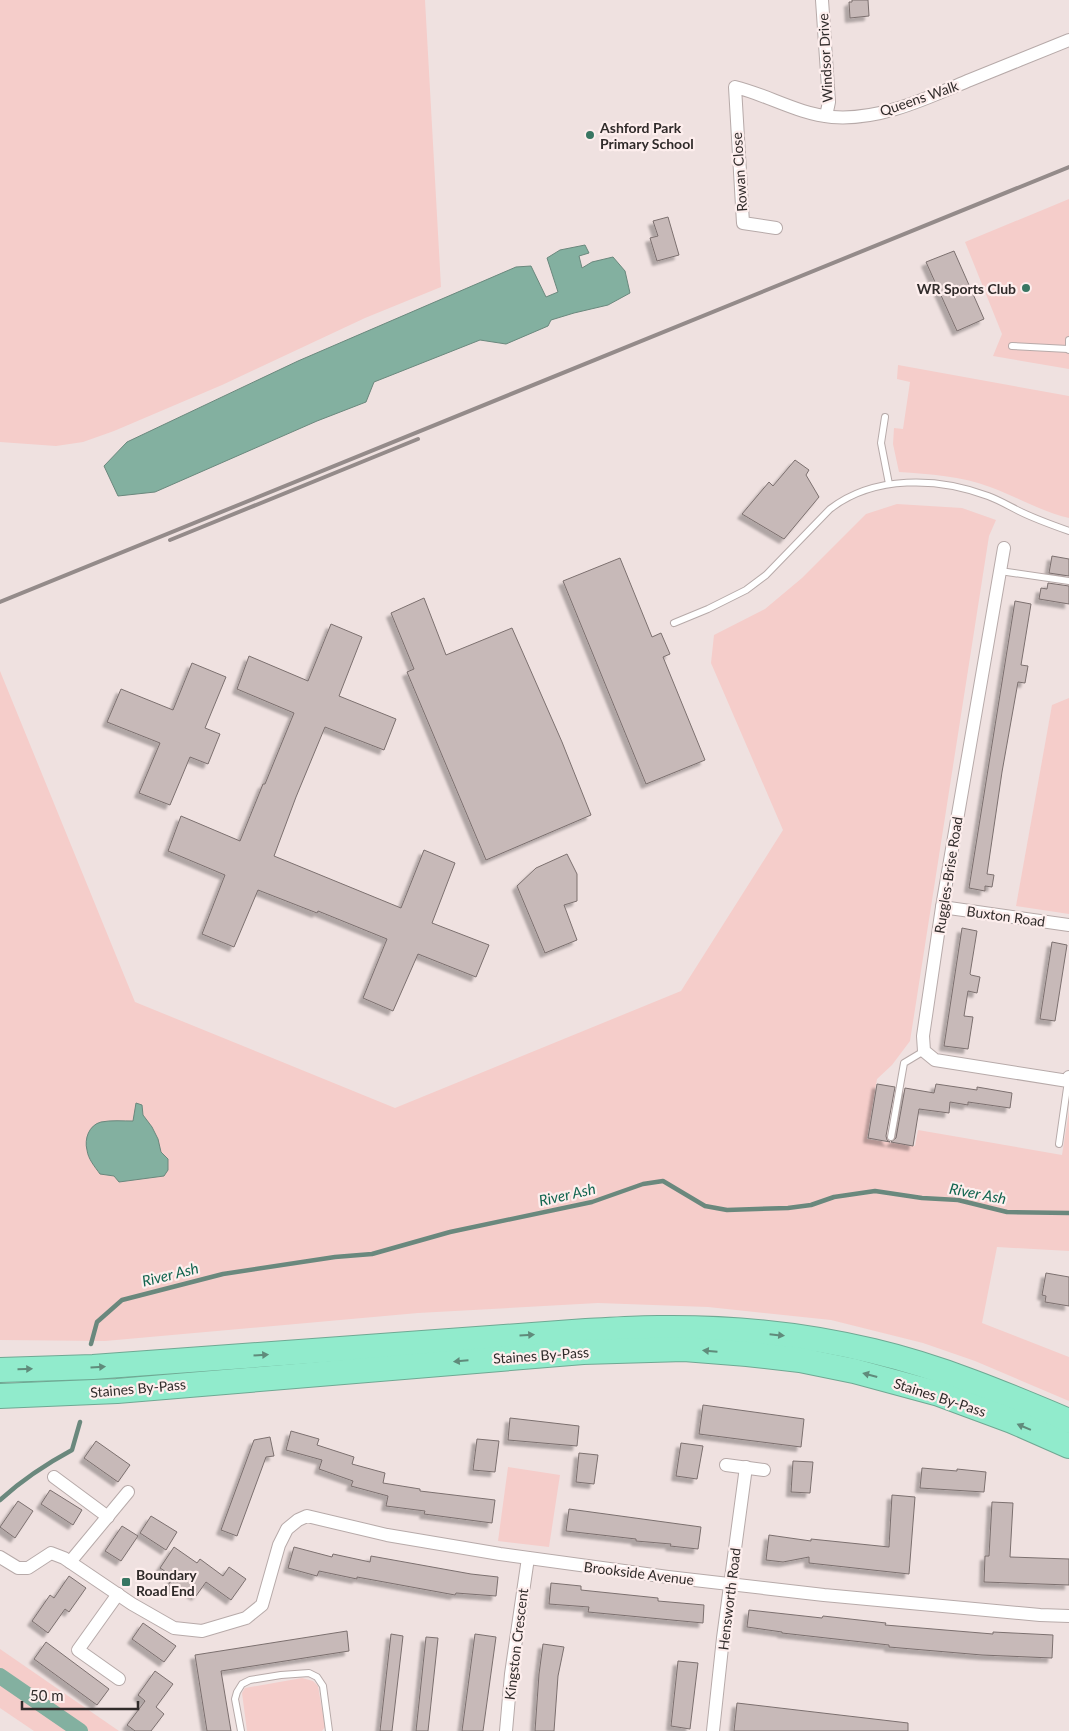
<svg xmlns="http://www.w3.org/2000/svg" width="1069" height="1731" font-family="Lato,sans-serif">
<defs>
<filter id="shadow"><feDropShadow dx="-4.5" dy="4.5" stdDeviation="1" flood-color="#0004"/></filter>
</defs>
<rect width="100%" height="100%" fill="#efe1e0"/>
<g fill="#f5cdca">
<path d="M0 0H425L441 287 365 318 222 385 114 431 83 442 56 446 0 442Z"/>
<path d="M1069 199V369L993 356 1002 334 965 242Z"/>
<path d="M898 365 1069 396V518C1039 511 1018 497 990 487 961 476 930 474 899 472L893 444 894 428 903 429 910 382 897 379Z"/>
<path d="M897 504 962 508 996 520 989 536 910 1041 892 1065 877 1079 867 1139 915 1146 918 1130 1062 1155 1069 1111V1251L997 1247 982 1323 1069 1357V1401L975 1361 923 1343 831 1320 708 1307 598 1303 418 1313 105 1341 0 1340V671L135 1002 395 1108 681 991 783 830 711 663 714 635 765 609 802 578 866 514Z"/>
<path d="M1069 698V914L1016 906 1052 705Z"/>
<path d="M508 1467 560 1475 549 1547 498 1541Z"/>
<path d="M0 1649 119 1731H34L0 1708Z"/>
<path d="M302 1678 313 1681 318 1686 325 1727 322 1731H247L242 1693 245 1688Z"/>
</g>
<g fill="#83b0a0" stroke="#6a887d">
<path d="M585 245 589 253 579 256 582 268 592 262 613 257 625 271 630 293 608 305 574 313 551 320 548 326 506 344 480 340 374 382 366 402 317 421 155 492 118 496 104 466 127 442 298 361 516 267 531 266 546 297 558 292 547 258 560 250Z"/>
<path d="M136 1103 142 1105 143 1115 152 1127 158 1139 161 1152 168 1159V1170L164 1176 119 1182 114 1176 100 1174C95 1167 88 1159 87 1150 84 1139 89 1125 101 1122 111 1120 123 1121 133 1121Z"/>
</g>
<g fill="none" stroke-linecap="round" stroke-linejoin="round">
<g stroke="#6a887d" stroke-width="4.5">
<path d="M91 1344 97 1322 122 1300 223 1274 335 1257 372 1254 450 1232 592 1202 643 1184 663 1181 705 1206 727 1210 788 1208 811 1205 834 1197 875 1191 922 1198 958 1200 1007 1212 1069 1213"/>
<path d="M0 1500C22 1480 46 1464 72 1450L80 1422"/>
</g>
<path stroke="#83b0a0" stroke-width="16" d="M0 1676 80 1731"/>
</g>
<g fill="#c7b9b8" stroke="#7c706f" filter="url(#shadow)">
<path d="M852 0H868L869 16 850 18 849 2H852Z"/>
<path d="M668 217 679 255 657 261 650 238 658 236 653 221Z"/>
<path d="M954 251 984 319 957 331 926 262Z"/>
<path d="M795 460 809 470 806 475 819 497 784 539 742 514 769 482 773 486Z"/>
<path d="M1052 556 1069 559V576L1049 573Z"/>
<path d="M620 558 652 637 661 633 670 654 663 657 705 760 646 784 563 581Z"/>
<path d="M1048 583 1069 586V604L1039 599 1041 588 1047 589Z"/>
<path d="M424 598 446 655 512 628 562 742 591 815 486 860 407 672 414 669 391 613Z"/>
<path d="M1015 601 1031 604 1021 665 1028 666 1025 683 1018 682 1002 772 987 874 994 875 992 887 985 886V891L969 888Z"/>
<path d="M331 624 362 637 339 696 396 719 384 750 325 727 296 797 274 856 401 908 424 850 455 863 432 923 489 945 476 977 418 954 393 1011 363 998 387 939 318 911 317 913 258 890 234 947 202 934 225 875 168 851 181 816 240 841 263 784H265L294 713 237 689 249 656 308 681Z"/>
<path d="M192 663 226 677 205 728 220 734 208 764 190 757 170 805 139 793 160 743 107 722 121 689 173 710Z"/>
<path d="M567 854 577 874V901L564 905 577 940 545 953 517 886 536 868Z"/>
<path d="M962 928 977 931 970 974 971 975 980 977 977 993 968 991 964 1016 973 1017 968 1049 944 1046Z"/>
<path d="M1052 942 1067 945 1055 1021 1040 1019Z"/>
<path d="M877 1084 895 1087 886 1136 887 1140 890 1142 868 1138Z"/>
<path d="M936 1084 977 1090V1087L1012 1093 1010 1108 968 1102V1105L950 1102 949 1113 919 1109 913 1146 891 1142 896 1138 905 1088 934 1093Z"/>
<path d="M1046 1273 1069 1277V1306L1045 1302 1046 1296 1042 1295Z"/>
<path d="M703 1405 804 1419 801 1447 699 1434Z"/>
<path d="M510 1418 579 1426 577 1446 508 1440Z"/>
<path d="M291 1431 319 1439 317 1445 354 1457 352 1464 385 1473 383 1483 420 1489V1491L495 1500 492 1523 424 1514 425 1511 386 1506 388 1496 351 1486 353 1481 319 1469 322 1460 286 1450Z"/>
<path d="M270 1437 274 1456 266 1457 237 1536 221 1530 254 1440Z"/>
<path d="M477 1439 499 1441 495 1472 473 1470Z"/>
<path d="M96 1441 130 1465 118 1482 84 1458Z"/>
<path d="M681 1443 703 1446 697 1479 676 1476Z"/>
<path d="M579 1453 598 1455 594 1484 576 1482Z"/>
<path d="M793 1461 813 1462 810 1493 791 1492Z"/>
<path d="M922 1468 957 1471V1469L986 1472 984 1492 920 1488Z"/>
<path d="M50 1490 82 1510 73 1525 41 1504Z"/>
<path d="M892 1495 915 1497 909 1574 809 1563V1557L783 1562 766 1560 769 1535 811 1541V1539L889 1547Z"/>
<path d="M18 1501 33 1511 15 1538 0 1527Z"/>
<path d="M992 1502 1013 1503 1010 1557 1069 1559V1585L984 1582 985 1556H989Z"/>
<path d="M569 1509 701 1527 698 1549 670 1546 671 1544 636 1541V1539L566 1531Z"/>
<path d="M151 1516 177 1532 166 1550 140 1533Z"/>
<path d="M122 1526 138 1536 121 1561 105 1551Z"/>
<path d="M174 1547 197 1563 200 1559 223 1576 229 1567 246 1579 231 1600 206 1582 196 1596 183 1587 179 1593 168 1585 174 1577 160 1568Z"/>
<path d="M294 1547 332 1557 333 1554 370 1562 371 1556 471 1574 498 1577 496 1596 456 1593 455 1595 357 1577V1579L319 1571 317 1576 288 1568Z"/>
<path d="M69 1576 86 1588 69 1612 65 1609 48 1633 32 1621 50 1595 54 1598Z"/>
<path d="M551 1583 581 1586V1590L658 1598V1601L704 1605 703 1623 588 1612 589 1607 549 1604Z"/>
<path d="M749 1610 822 1618 823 1616 886 1623 885 1625 993 1634V1632L1053 1635 1052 1658 982 1655 889 1647V1645L782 1633V1632L747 1627Z"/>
<path d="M143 1623 176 1646 164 1662 132 1639Z"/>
<path d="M347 1631 349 1651 221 1671 231 1731H207L195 1655Z"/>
<path d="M391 1634 403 1636 392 1731H380Z"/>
<path d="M475 1634 496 1637 483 1731H462Z"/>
<path d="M426 1637 438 1638 428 1731H416Z"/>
<path d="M46 1642 109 1689 97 1705 34 1659Z"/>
<path d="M543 1644 564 1647 558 1676 554 1731H535L539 1674Z"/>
<path d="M678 1661 698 1663 690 1729 671 1726Z"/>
<path d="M155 1671 173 1684 156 1707 164 1714 151 1731H135L127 1725 145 1701 138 1695Z"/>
<path d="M737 1703 908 1723V1731H734Z"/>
</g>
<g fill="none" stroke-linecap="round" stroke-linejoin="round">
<g stroke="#b7aaa9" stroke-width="8">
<g id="lane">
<path d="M1069 340V350"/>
<path d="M1012 346 1068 349"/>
<path d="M885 417 881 443 889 484"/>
<path d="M1000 571 1069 581"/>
<path d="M674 623 708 609 746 590 766 575 830 509C874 475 938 477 988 496 999 500 1009 506 1019 511 1035 519 1052 525 1069 531"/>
<path d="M891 1137 904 1063 924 1051"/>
<path d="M1059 1144 1068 1081"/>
<path d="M241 1731 235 1699 237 1692 242 1684 250 1680 281 1675 309 1673 317 1677 323 1686 329 1731"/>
</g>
</g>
<g stroke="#b7aaa9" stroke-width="14">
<g id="street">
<path d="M822 0 829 102 826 116"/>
<path d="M776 228 743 223 735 87C768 95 798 114 832 117 880 121 927 98 970 80 1003 67 1036 53 1069 40"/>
<path d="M1004 548 942 907 923 1036 924 1051 935 1060 1068 1081 1069 1077"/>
<path d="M942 907 1069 925"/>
<path d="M726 1465 764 1470"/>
<path d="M54 1477 108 1517"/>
<path d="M0 1557 18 1568H28L51 1553 64 1558 132 1604 174 1628 202 1631 246 1618 262 1605 279 1545 287 1529 298 1520 307 1516 387 1535 500 1554 668 1577 824 1595 1040 1615 1069 1616"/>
<path d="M70 1562 128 1492"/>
<path d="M118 1594 78 1650 119 1679"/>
<path d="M506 1731 511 1674 528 1558"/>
<path d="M713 1731 723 1638 746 1467"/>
</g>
</g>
<g stroke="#6fa893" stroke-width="26">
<g id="highway">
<path d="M0 1370 93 1367 586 1331C610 1330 634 1328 658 1328 729 1327 803 1334 873 1351 941 1367 1005 1394 1069 1421"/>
<path d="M0 1396 117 1391 583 1352 684 1349 747 1354 800 1360 854 1371 939 1394 1012 1421 1069 1446"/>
</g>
</g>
<use href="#lane" stroke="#fff" stroke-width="6"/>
<use href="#street" stroke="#fff" stroke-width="12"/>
<use href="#highway" stroke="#91ebcc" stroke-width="24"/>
<g stroke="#948b8a" stroke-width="4">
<path d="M170 540 418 439"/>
<path d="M0 602 1069 167"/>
</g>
</g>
<defs><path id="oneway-solid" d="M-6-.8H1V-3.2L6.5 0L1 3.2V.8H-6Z" transform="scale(1.25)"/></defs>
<g fill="#608b7b">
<use href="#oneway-solid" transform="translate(527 1335) rotate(-4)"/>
<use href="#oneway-solid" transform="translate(777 1335) rotate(6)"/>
<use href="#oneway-solid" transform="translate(710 1351) rotate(-175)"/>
<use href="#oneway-solid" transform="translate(261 1355) rotate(-4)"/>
<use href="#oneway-solid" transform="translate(461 1361) rotate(175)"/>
<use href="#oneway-solid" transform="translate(98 1367) rotate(-4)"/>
<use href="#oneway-solid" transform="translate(25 1369) rotate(-1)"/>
<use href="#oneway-solid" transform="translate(870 1375) rotate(-165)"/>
<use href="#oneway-solid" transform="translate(1024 1427) rotate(-157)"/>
</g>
<g fill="#387662" stroke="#fdeeed" stroke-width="2">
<circle cx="590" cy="135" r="5"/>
<circle cx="1026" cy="288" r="5"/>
<rect x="121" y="1577" width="10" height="10" rx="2.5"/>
</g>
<g text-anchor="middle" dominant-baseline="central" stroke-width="4.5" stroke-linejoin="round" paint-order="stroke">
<g font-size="14" fill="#302b2a" stroke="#fdeeed">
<text transform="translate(825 58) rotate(-93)">Windsor Drive</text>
<text transform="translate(919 98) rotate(-19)">Queens Walk</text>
<text transform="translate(739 172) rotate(-94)">Rowan Close</text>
<text transform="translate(948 875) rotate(-81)">Ruggles-Brise Road</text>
<text transform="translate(1006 916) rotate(8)">Buxton Road</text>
<text transform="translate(541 1355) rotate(-4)">Staines By-Pass</text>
<text transform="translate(138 1388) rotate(-5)">Staines By-Pass</text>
<text transform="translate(940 1397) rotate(18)">Staines By-Pass</text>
<text transform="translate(639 1573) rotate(7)">Brookside Avenue</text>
<text transform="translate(729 1599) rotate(-83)">Hensworth Road</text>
<text transform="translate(516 1644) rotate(-83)">Kingston Crescent</text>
</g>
<g font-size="14" font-weight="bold" fill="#302b2a" stroke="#fdeeed" text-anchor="start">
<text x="600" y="127">Ashford Park<tspan x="600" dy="16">Primary School</tspan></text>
<text x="1016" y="288" text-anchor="end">WR Sports Club</text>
<text x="136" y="1574">Boundary<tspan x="136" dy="16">Road End</tspan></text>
</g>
<g font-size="15" font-style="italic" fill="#11654f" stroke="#fdeeed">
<text transform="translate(978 1193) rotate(11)">River Ash</text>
<text transform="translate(567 1194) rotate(-13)">River Ash</text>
<text transform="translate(170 1274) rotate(-14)">River Ash</text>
</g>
</g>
<path d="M22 1701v8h116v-8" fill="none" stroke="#302b2a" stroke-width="2.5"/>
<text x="30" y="1701" font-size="15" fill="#302b2a" stroke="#fdeeed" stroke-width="4" paint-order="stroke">50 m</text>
</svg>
